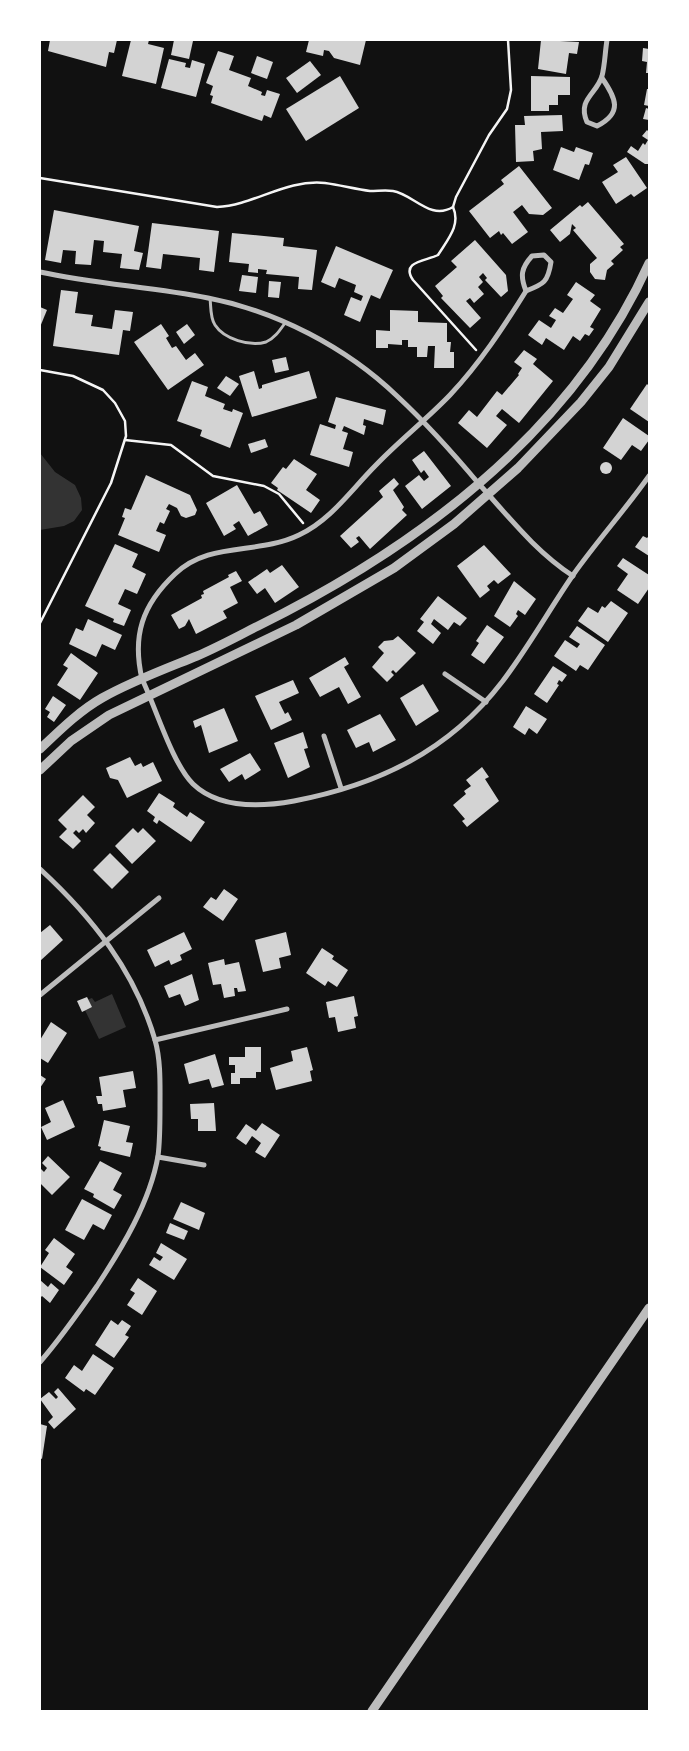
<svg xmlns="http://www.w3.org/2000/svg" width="689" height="1751" font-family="Ubuntu,sans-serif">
<rect width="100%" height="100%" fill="#111"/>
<g fill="#333">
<path d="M40 453 55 472 75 485 81 498 82 510 74 521 64 526 40 530Z"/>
<path d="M112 994 126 1027 99 1039 81 1002 92 998 95 1002Z"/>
</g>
<g fill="#d3d3d3">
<path d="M50 40H117L114 53 109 52 106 67 48 51Z"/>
<path d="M131 40H149L148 44 164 48 156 84 122 76Z"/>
<path d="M174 40 193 41 189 59 171 55Z"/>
<path d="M309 40H366L360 65 334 58 329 51 324 50 323 56 306 52Z"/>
<path d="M541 40 579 42 577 54 569 53 566 74 538 69Z"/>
<path d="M643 48 649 49V73H646L647 62 642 61Z"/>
<path d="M218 51 234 56 229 70 251 78 248 86 262 92 261 95 265 96 267 90 280 94 271 118 264 115 262 121 211 103 213 96 210 95 213 86 206 83Z"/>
<path d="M257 56 273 62 267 79 251 73Z"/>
<path d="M169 59 186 63 185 67 190 68 192 60 205 64 196 97 161 88Z"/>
<path d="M310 61 321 75 297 93 286 78Z"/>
<path d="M340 76 359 108 306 141 286 109Z"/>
<path d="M531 76 570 77V95H558V105H549V111H531Z"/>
<path d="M647 89H649V106L644 105Z"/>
<path d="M646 108 649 109V120L643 119Z"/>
<path d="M562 115 563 131 541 132 542 149 533 151 534 161 516 162 515 125H525L524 116Z"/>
<path d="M647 130 649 132V164H645L627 152 631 146 638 151 643 143 645 145 648 140 642 136Z"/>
<path d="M561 147 574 152 576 147 593 153 589 165 585 164 579 180 553 170Z"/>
<path d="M626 157 647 188 634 197 631 194 616 204 602 182 618 172 613 165Z"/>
<path d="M519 166 552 208 543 215 529 214 522 205 513 212 528 232 512 244 503 233 501 235 499 231 490 238 469 211 504 184 501 180Z"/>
<path d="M588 202 624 244 620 247 623 250 611 261 614 264 607 270 605 280 595 279 590 272V264L597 258 573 230 576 228 572 224 570 234 560 242 550 230 580 205 582 207Z"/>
<path d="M54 210 139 226 134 251 143 253 139 270 120 268 122 254 103 252 104 241 94 240 91 265 75 264 76 251 63 250 61 263 45 260Z"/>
<path d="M152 223 219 231 214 272 199 270 200 258 163 254 161 269 146 267Z"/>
<path d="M232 233 284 238 283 246 317 250 312 290 298 289 299 277 266 274 267 270 258 269V273L248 272 249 264 229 262Z"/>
<path d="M475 240 506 275 508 291 501 297 485 280 487 278 483 273 479 277 483 282 478 287 484 294 474 303 470 298 466 301 481 318 470 328 441 298 443 296 435 286 457 267 451 261Z"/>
<path d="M336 246 393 270 380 299 371 295 360 322 344 315 351 297 361 301 363 296 354 292 356 285 339 278 335 288 321 282Z"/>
<path d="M242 275 258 277 256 293 239 291Z"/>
<path d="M269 281 281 282 279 298 268 297Z"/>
<path d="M576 282 595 295 590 301 601 309 590 327 594 329 589 336 585 334 580 341 573 336 564 350 546 338 542 345 528 335 539 320 551 328 556 320 549 316 555 308 563 313 573 299 567 295Z"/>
<path d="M61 290 78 292 75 313 93 315 91 326 112 329 115 310 133 312 130 331 123 330 119 355 53 346Z"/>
<path d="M40 307 47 310 40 327Z"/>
<path d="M390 310 418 311V322L447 323V342H451L450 352H454V368H434L435 346H428L427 357H417V347H408V340H402V345L388 344V348H376V330L390 331Z"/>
<path d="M161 324 169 336 166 338 172 348 176 346 186 360 195 353 204 365 168 390 134 342Z"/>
<path d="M187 324 195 335 184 344 176 332Z"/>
<path d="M524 350 537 359 533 364 553 381 519 423 502 409 496 416 507 425 487 448 458 423 469 410 477 417 497 391 502 395 519 375 518 374 522 368 514 362Z"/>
<path d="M286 357 289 370 275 373 272 360Z"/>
<path d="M254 371 259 389 262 388V385L309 371 317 398 252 417 239 376Z"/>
<path d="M226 376 239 384 230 396 217 388Z"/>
<path d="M192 381 208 387 205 396 225 404 223 409 232 412 233 409 243 413 230 448 200 436 202 430 177 421Z"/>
<path d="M647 384 649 386V422L630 409Z"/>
<path d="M336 397 386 410 383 425 364 419 363 425 366 426 364 435 344 426 342 431 348 433 343 449 353 452 349 467 310 455 320 424 335 429 336 425 328 422Z"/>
<path d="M623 418 649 436V440L641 451 632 445 621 460 603 448Z"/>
<path d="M265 439 268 447 251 453 248 444Z"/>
<path d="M424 451 451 486 422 509 405 486 419 475 424 481 429 477 424 470 421 473 412 460Z"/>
<path d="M294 459 317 474 306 490 320 500 311 513 277 490 278 488 271 483 283 467 286 469Z"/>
<circle cx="606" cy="468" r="6"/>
<path d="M146 475 190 495 197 510 195 515 186 518 181 516 177 508 169 504 166 509 170 511 164 524 160 522 156 531 166 535 159 552 118 535 125 518 122 517 125 508 131 510Z"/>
<path d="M394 478 399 484 393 490 404 507 402 510 407 515 370 549 359 536 356 538 359 542 351 548 340 536 383 497 379 491Z"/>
<path d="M237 485 254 514 260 511 268 525 248 536 239 521 233 525 236 529 224 536 206 503Z"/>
<path d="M643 536 647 538 649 536V556L635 547Z"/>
<path d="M115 544 138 554 132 567 146 574 137 594 125 589 118 604 131 610 124 626 113 622 114 619 85 606Z"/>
<path d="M484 545 511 574 498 584 494 580 487 586 490 590 480 598 457 566Z"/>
<path d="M623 558 649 575V588L638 604 617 590 628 574 617 566Z"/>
<path d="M282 565 299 587 275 603 265 588 257 594 248 582 267 569 270 573Z"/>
<path d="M236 571 242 581 230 587 238 603 223 611 227 618 196 634 189 619 185 626 179 629 171 615 202 598 201 595 204 594 203 591 229 577 228 575Z"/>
<path d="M514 581 536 599 525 615 518 610 516 614 518 616 510 627 494 616Z"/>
<path d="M438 596 467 618 460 626 454 622 448 630 434 619 431 624 441 633 433 644 417 631 424 622 420 619Z"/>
<path d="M611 601 628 613 608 642 578 621 588 607 598 613 602 606 605 608Z"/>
<path d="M88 619 122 635 115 650 102 644 96 657 69 644 76 628 83 631Z"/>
<path d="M487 625 504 637 484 664 471 655 479 643 476 641Z"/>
<path d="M577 626 605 645 588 670 580 665 576 671 554 656 565 640 577 648 580 644 569 637Z"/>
<path d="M398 636 416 653 396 673 393 670 391 672 394 675 387 682 372 667 384 653 378 647 384 641 393 640Z"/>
<path d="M71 653 98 673 80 700 57 685 68 668 63 665Z"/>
<path d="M345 657 349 664 344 667 361 697 348 704 339 687 320 697 309 678Z"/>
<path d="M553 666 567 675 562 682 559 680 557 684 559 685 547 703 534 694Z"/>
<path d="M293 680 299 693 279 702 285 714 288 712 292 720 271 730 255 696Z"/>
<path d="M423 684 439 711 416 726 400 698Z"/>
<path d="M53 696 66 705 54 722 47 717 50 712 45 709Z"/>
<path d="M526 706 547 719 537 734 529 728 525 735 513 727Z"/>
<path d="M224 708 238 741 209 753 201 725 195 728 193 721Z"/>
<path d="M380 714 396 740 373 752 369 742 356 748 347 730Z"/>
<path d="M303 732 308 748 304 749 310 767 288 778 274 743Z"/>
<path d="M250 753 261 770 245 780 242 774 229 782 220 769Z"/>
<path d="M130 757 135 766 141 763 143 767 153 762 162 781 127 798 118 780 110 778 106 768Z"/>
<path d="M482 767 489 777 485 779 499 801 467 827 462 821 465 819 453 805 466 794 464 791 471 786 466 780Z"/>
<path d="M159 793 175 803 173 807 187 817 190 812 205 822 191 842 159 820 157 824 153 821 155 817 147 811Z"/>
<path d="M83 795 95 807 87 815 95 823 86 833 83 829 79 833 76 830 73 833 81 841 73 849 59 837 67 829 58 820Z"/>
<path d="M133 828 138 833 143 828 156 841 132 864 115 846Z"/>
<path d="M110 853 129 872 112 889 93 870Z"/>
<path d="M224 889 238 899 223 921 203 907 211 897 216 900Z"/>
<path d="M50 925 63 940 40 961V933Z"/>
<path d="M184 932 192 949 180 955 182 960 171 965 169 960 155 967 147 950Z"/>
<path d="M286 932 291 955 279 958 281 968 263 972 255 940Z"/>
<path d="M322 948 334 956 332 959 348 970 337 987 328 981 325 986 306 973Z"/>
<path d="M224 959 225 965 239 962 246 991 238 992 237 988H234L235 996 224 998 221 984 213 985 208 963Z"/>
<path d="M192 974 199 1000 185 1006 180 994 169 998 164 986Z"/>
<path d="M354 996 358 1016 354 1017 356 1028 338 1032 335 1017 329 1018 326 1002Z"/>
<path d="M87 997 92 1007 82 1012 77 1001Z"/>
<path d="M51 1022 67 1033 48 1063 40 1058V1040Z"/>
<path d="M245 1047H261V1072H256V1078H240V1084H231V1073H235V1065H229V1057H245Z"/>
<path d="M307 1047 313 1070 310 1071 312 1081 276 1090 270 1068 293 1061 291 1051Z"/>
<path d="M215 1054 224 1085 212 1088 209 1079 189 1084 184 1064Z"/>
<path d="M133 1071 136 1088 123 1090 126 1107 103 1111 102 1104H98L96 1096H102L99 1077Z"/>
<path d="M40 1075 46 1079 40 1088Z"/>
<path d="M63 1100 75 1127 47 1140 41 1127 51 1122 45 1108Z"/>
<path d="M214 1103 216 1131H198V1119H191L190 1104Z"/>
<path d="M104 1120 130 1126 126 1142 133 1143 130 1157 100 1150 101 1147 98 1146Z"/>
<path d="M262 1123 280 1135 265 1158 255 1152 261 1143 252 1136 246 1145 236 1138 246 1124 256 1131Z"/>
<path d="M48 1156 70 1177 52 1195 40 1183V1168L44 1172 47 1168 42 1163Z"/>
<path d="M100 1161 122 1173 113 1190 122 1195 114 1209 93 1197 94 1194 84 1189Z"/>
<path d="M82 1199 112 1215 104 1230 93 1224 84 1240 65 1230Z"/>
<path d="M181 1202 205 1213 199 1230 173 1219Z"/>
<path d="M170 1223 188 1231 184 1240 166 1233Z"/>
<path d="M54 1238 75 1254 66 1267 73 1272 64 1285 40 1267 49 1253 45 1250Z"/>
<path d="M161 1243 187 1259 174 1280 149 1265 154 1257 160 1261 163 1257 156 1253Z"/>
<path d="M138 1278 157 1291 142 1315 127 1305 135 1293 130 1290Z"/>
<path d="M40 1280 48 1287 51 1283 59 1290 50 1303 42 1296 40 1298Z"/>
<path d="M111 1320 118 1325 122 1320 131 1326 125 1335 129 1337 114 1358 95 1345Z"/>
<path d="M93 1354 114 1368 95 1395 86 1389 84 1392 65 1378 74 1365 82 1371Z"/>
<path d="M58 1388 76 1409 54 1429 48 1422 53 1417 40 1399 49 1392 56 1399 58 1397 54 1392Z"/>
<path d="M40 1424 47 1426 42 1459 40 1458Z"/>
</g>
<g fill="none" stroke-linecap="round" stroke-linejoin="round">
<g stroke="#f5f5f5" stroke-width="2.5">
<path d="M40 178 217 207C255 205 285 179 325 183 340 185 355 189 370 191 378 191 386 190 393 191 413 194 430 221 453 207"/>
<path d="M476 350 413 280C400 261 427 261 438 255 448 239 461 225 453 207L456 197 489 135 507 109 511 90 508 40"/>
<path d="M40 370 73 376 103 390 115 403 125 421 126 436 111 483 40 623"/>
<path d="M125 440 171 445 213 476 264 486 279 494 303 523"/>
</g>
<path stroke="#bcbcbc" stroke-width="3" d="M210 298C211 306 210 318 215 325 224 339 250 347 266 342 275 338 280 330 285 323"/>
<g stroke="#bcbcbc" stroke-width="5">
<path d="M602 78C616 98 623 113 597 126L587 122C577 99 597 94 602 76 605 64 605 52 607 40"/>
<path d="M544 255 551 262C548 282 544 284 526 291 520 276 521 268 532 256Z"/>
<path d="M40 272C95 284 152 287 208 298 276 311 346 347 397 396 426 423 453 453 479 484 509 517 535 551 573 576"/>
<path d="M526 291C503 328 480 363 450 395 427 419 400 440 376 465 351 490 331 520 299 535 258 555 209 541 175 574 142 605 132 636 142 679 156 708 172 763 193 784 219 809 261 807 294 801 378 785 449 751 502 682 528 648 549 610 573 575 597 541 625 510 649 476"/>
<path d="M445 674 486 702"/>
<path d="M324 736 341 788"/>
<path d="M40 869C92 917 135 971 155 1040 161 1061 160 1085 160 1107 160 1123 160 1141 158 1156 150 1202 122 1248 97 1286 79 1312 61 1338 40 1362"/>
<path d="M40 995 159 898"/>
<path d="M155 1040 287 1009"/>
<path d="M158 1157 204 1165"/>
</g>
<g stroke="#bcbcbc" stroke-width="9">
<path d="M40 749C59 731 79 711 102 698 132 681 165 669 197 656 218 647 238 636 258 626 420 546 573 431 649 263"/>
<path d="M40 770 71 741 109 715 296 625 394 568 454 524 518 468 581 402 609 367 649 302"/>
<path d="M372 1711 649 1308"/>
</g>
</g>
<rect width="689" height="1751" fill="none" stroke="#ffffff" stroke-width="82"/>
</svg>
